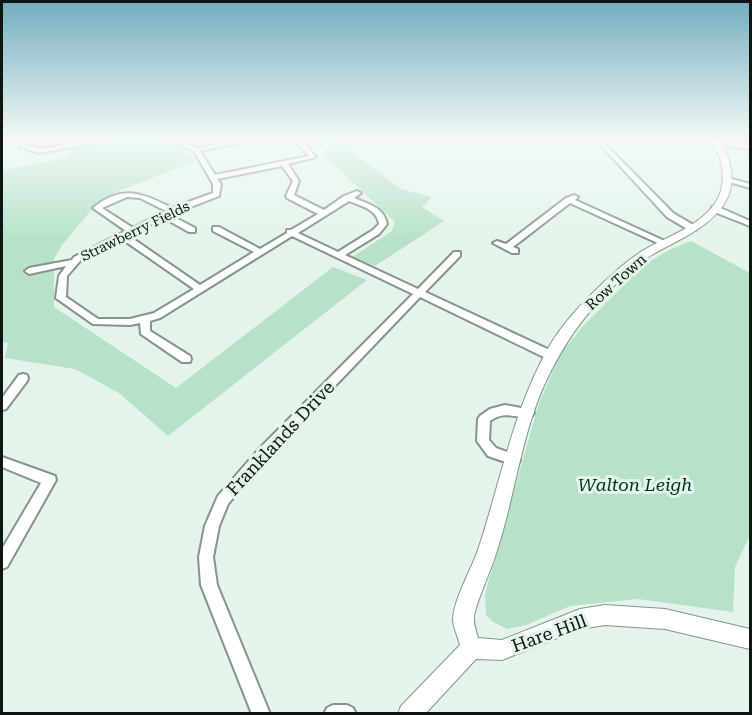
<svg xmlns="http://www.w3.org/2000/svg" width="752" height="715" font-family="'Roboto Serif',serif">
<rect width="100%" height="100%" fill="#e4f4ea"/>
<g fill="#b7e2c9">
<path d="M152 140 176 146 198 160 109 195 95 206 62 245 54 259V307L176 388 333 267 367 280 168 436 119 393 75 369 5 358 8 343 2 342V168L4 170 69 157V148L119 141Z"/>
<path d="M336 140 401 189 432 197 422 207 444 221 375 266 352 257 392 231 395 222 324 155 327 143Z"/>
<path d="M691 241 750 273V535L735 567 733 612 638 599 570 606 526 625 507 629 493 622 486 615 485 594 538 406 560 354 584 325 645 264 673 248Z"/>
</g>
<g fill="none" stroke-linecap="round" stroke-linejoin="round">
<g stroke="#86948b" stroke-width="4">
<g id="minor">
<path d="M22 140H28L26 145 39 149 95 140H111L39 153 20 147Z"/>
<path d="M170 140H179L197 148 238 140H252L200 151 215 175 309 156 295 140H301L316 157 288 164 299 181 294 195 324 210 344 196 357 191 361 193 354 198C368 204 384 207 387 224L379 234 345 255 418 289 454 252H460V256L425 292 556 353 557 356 556 359H548L420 297 267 457 228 504 219 526 213 557 217 585 270 714H252L201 585 199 557 205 526 218 496 259 449 413 294 292 236 160 318 150 321V331L190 356 191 359 190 362H182L141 334 140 323 130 325 93 324 56 298 59 276 66 266 29 274 25 271 29 268 72 260 74 257 126 231 93 208C121 184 143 193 172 208L213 193V184L194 151ZM282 166 293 181 286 196 287 198 318 214 291 230H287V233L260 249 219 227H213V231L254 252 200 285 129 236 164 218 189 232H195V228L170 215 219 196 221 184 217 179ZM127 197 140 198 166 211 133 228 102 208ZM349 201C361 206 377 209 379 224L373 230 338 252 298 233ZM122 239 194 289 154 313 130 319H98L66 297 67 276 80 261Z"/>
<path d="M596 140H601L673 213 695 226V230H689L667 217Z"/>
<path d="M717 141 750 145V149L715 144V142Z"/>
<path d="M728 178 750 184V188L726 181V179Z"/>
<path d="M574 195 578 197 575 200 669 243 665 245H662L570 203 513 247 518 249V253H512L493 243 497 241 506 244 566 198Z"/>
<path d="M712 207H718L750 221V226L712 211Z"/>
<path d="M23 374 27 375 28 378 27 381 6 409 2 410V398L19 375Z"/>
<path d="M505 405 532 410 534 413 532 416C516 420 506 409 490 421L489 440 496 448 518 456 520 460 518 464 514 465 488 456 477 441 478 419 480 416 490 409Z"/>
<path d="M2 457 55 476 56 480 7 567 2 569V549L41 483 2 467Z"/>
<path d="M333 705H347L353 708 356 714H324L327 708Z"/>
</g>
</g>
<g stroke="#86948b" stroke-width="2">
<path id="tertiary" d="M711 140H719C732 158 737 185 724 204 707 230 675 241 650 256 633 267 619 281 605 295 581 319 563 346 548 377 524 426 517 482 502 534 498 547 494 561 489 573 484 587 477 601 474 616 473 623 476 631 478 638L502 640 580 609 605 605 665 609 750 629V649L665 629 605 625 580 629 502 660 476 659 425 714H398L401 706 460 645C458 637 453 627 453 619 454 599 471 570 478 550 501 481 513 409 550 345 563 323 582 303 600 286 613 273 627 261 642 251 666 237 702 226 717 200 727 182 723 157 711 140Z"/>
</g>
<use href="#minor" fill="#fff" fill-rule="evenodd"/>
<use href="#tertiary" fill="#fff" fill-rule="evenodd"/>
</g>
<path fill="#89c0a1" d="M750 146V172L748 151Z"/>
<linearGradient id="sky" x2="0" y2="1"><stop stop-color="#72acbe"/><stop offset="0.58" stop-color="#f3faf6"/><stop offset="1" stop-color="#f3faf6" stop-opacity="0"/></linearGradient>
<rect width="752" height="240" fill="url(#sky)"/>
<g text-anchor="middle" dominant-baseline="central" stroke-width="6" stroke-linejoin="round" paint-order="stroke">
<g font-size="14" fill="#0f1511" stroke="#e4f4ea">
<text transform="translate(135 231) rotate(-26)">Strawberry Fields</text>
</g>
<g font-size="15" fill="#0f1511" stroke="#e4f4ea">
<text transform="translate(616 282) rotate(-42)">Row Town</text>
</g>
<g font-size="18" fill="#0f1511" stroke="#e4f4ea">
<text transform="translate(280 438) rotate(-47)">Franklands Drive</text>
<text transform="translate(549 633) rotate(-20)">Hare Hill</text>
</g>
<g font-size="18" font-style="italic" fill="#00341e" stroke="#e4f4ea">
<text x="635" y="484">Walton Leigh</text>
</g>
</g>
<rect width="752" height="715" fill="none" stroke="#0f1511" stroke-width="6"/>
</svg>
